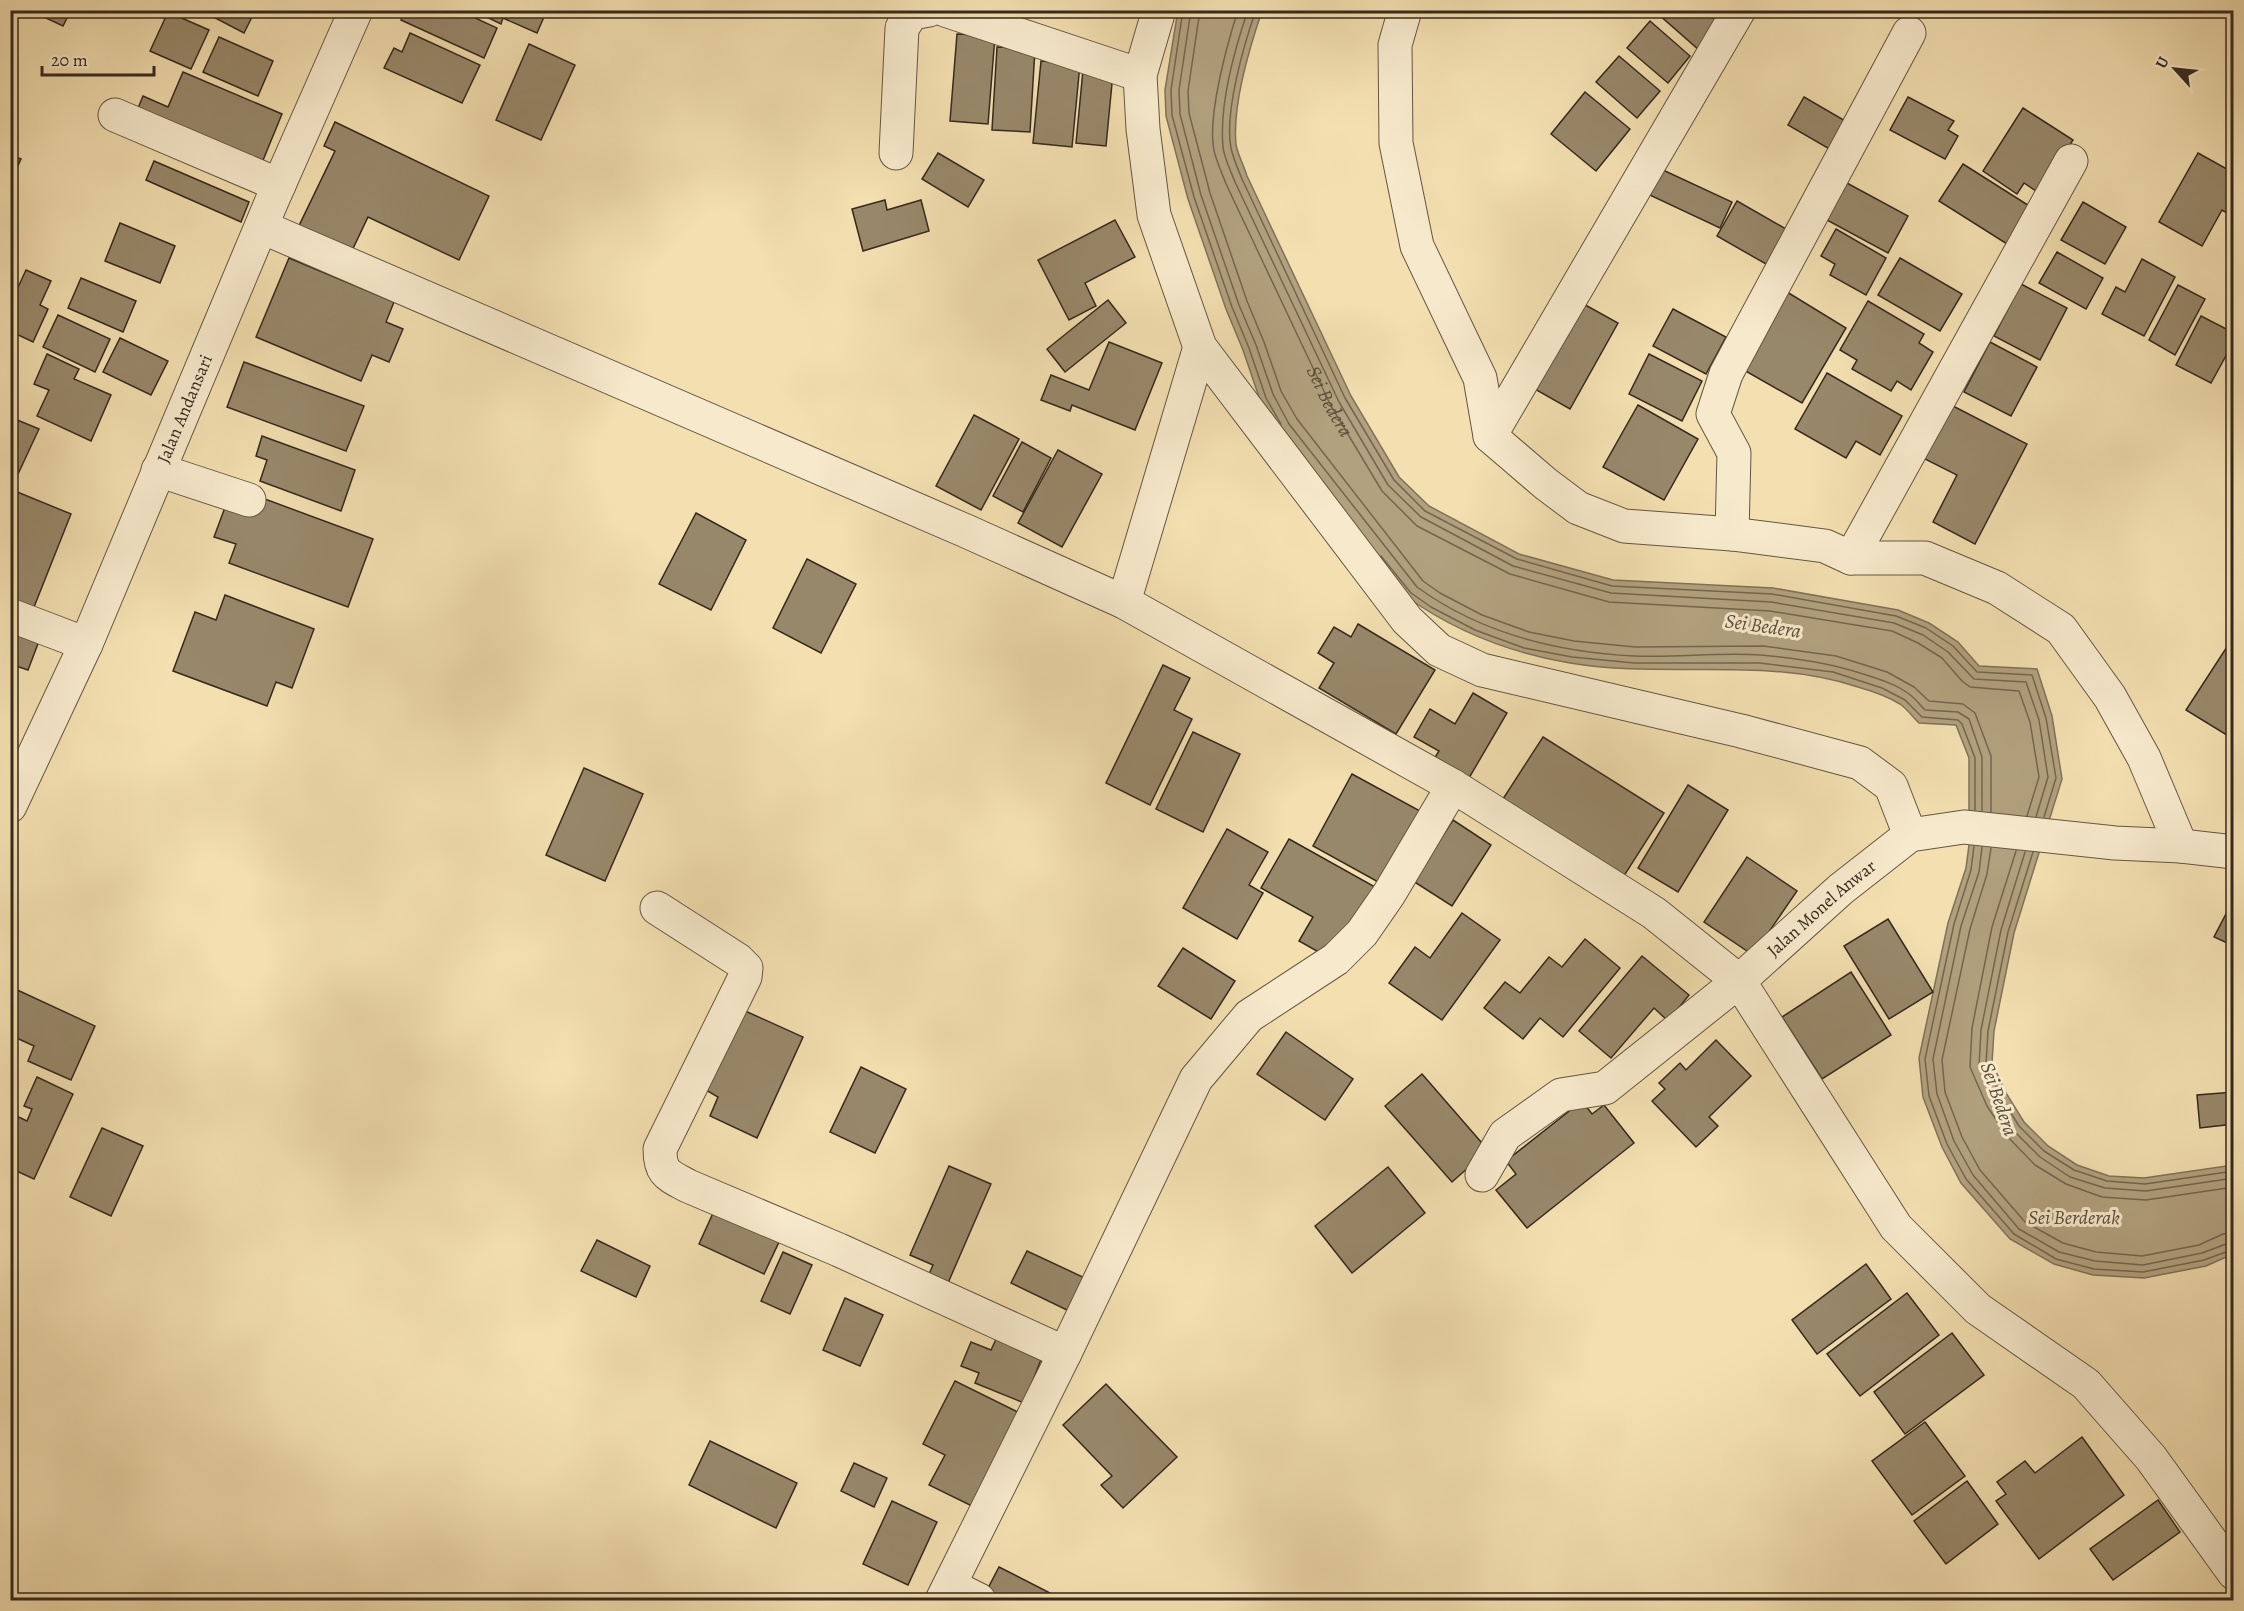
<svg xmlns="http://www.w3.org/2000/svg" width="2244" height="1611" font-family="Alegreya,serif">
<rect width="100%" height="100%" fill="#f3dfb0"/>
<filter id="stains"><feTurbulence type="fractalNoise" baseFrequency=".00333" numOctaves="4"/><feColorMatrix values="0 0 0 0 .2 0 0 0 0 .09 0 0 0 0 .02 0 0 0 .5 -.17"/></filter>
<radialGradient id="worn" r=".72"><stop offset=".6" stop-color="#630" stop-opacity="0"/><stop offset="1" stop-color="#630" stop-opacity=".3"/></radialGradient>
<path fill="#b2a17e" stroke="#807158" stroke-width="1.5" d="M1178 10 1262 11C1249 49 1232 105 1236 145 1238 155 1244 166 1247 176L1351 396 1399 477 1429 506 1519 554 1613 580 1773 588 1898 610 1929 623 1958 642 1979 666 2037 669 2052 716 2062 779 2014 933 1994 1031 1992 1063 2006 1093 2024 1122 2048 1146 2077 1165 2109 1176 2144 1178 2233 1165V1254L2206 1266 2144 1278 2093 1275 2054 1264 2010 1239 1961 1183 1942 1147 1923 1097 1919 1058 1948 923 1966 868 1969 845V758L1956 725 1919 723C1913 717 1907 709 1900 704 1887 696 1872 691 1858 687 1764 656 1666 679 1570 663 1511 653 1456 632 1407 597L1260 400 1243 350 1226 309 1188 199 1166 116 1165 90Z"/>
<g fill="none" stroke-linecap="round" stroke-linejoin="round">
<g stroke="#74654e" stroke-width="1.5">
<path d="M1183 10 1171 90 1172 115 1194 197 1232 307 1249 348 1266 398 1281 424"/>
<path d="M1191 10 1179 90 1180 114 1201 195 1239 305 1256 345 1273 394 1289 424 1417 587C1480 633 1557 652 1634 656 1676 658 1719 652 1761 655 1796 658 1831 663 1863 674 1879 679 1896 684 1909 694 1915 698 1920 705 1925 710L1958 712 1969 719 1982 757V811"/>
<path d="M1200 10 1188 91 1189 113 1210 193 1247 301 1264 342 1281 391 1297 419 1423 581 1440 593 1482 615 1529 632 1574 641 1635 647 1763 646 1836 656 1887 672 1914 687 1929 701 1963 704 1975 713 1991 756V812"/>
<path id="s1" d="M1238 10C1227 45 1207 116 1214 151 1217 162 1222 174 1227 186L1331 406 1382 491 1417 526 1510 574 1609 602 1770 611 1892 631 1918 643 1942 658 1962 681 1970 687 2019 691 2030 722 2039 777 2027 816"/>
<path d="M1248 10C1234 51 1219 104 1223 147 1224 158 1231 171 1235 182L1339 402 1388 485 1421 517 1513 566 1611 593 1771 602 1894 623 1923 635 1948 652 1974 679 2026 682 2039 720 2048 777 2036 817"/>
<path d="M1256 10C1244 44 1224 113 1231 148 1233 158 1238 169 1242 179L1345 398 1394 480 1425 511 1517 559 1612 586 1772 594 1896 616 1926 628 1953 646 1977 672 2032 675 2046 718 2056 778 2044 817"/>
<path d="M1381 556 1411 593 1431 607 1475 630 1524 648 1572 657 1634 663H1760L1833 672 1882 688 1905 700 1922 717 1958 720 1962 724 1975 758V810"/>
<path d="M1974 846 1971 870 1954 924 1925 1059 1929 1096 1947 1144 1966 1179 2014 1234 2056 1259 2094 1269 2143 1272 2204 1260 2234 1249"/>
<path d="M1982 847 1979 872 1961 926 1933 1059 1937 1094 1954 1141 1973 1175 2019 1229 2059 1252 2095 1261 2143 1265 2202 1253 2234 1241"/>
<path d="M1991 848 1987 874 1970 929 1942 1060 1945 1092 1962 1137 1980 1170 2025 1222 2063 1243 2096 1252 2142 1256 2199 1245 2223 1234 2234 1232"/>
<path d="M2016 851 1992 927 1972 1028 1970 1067 1987 1106 2007 1136 2035 1165 2066 1184 2102 1197 2146 1200 2234 1187"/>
<path d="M2025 852 2001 930 1981 1030 1979 1066 1994 1101 2014 1131 2040 1157 2070 1177 2105 1188 2146 1191 2234 1178"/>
<path d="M2033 852 2008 932 1988 1031 1986 1064 2001 1097 2019 1126 2044 1151 2074 1170 2107 1181 2145 1184 2234 1171"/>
</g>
</g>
<g fill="#98886a" stroke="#35291e" stroke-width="1.5">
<path d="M29 10H71L63 26Z"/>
<path d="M200 10H269L265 17 254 13 244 33Z"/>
<path d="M405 10H458L497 28 484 58 401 20Z"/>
<path d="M472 10H547L537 33 503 18 501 24Z"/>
<path d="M1659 10H1721L1699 50 1657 13Z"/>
<path d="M168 12 209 30 191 69 150 51Z"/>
<path d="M1650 21 1690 56 1668 83 1627 48Z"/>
<path d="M410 33 480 65 462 103 384 68 394 48 402 52Z"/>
<path d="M957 34 995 36 988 124 950 121Z"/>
<path d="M219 37 273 61 258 96 203 72Z"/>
<path d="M529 44 575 65 541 140 496 120Z"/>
<path d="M997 47 1035 49 1030 132 992 130Z"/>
<path d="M1619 56 1660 91 1637 118 1596 82Z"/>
<path d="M1041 61 1080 64 1072 147 1033 143Z"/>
<path d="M1083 70 1113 73 1106 146 1076 143Z"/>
<path d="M183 72 282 114 259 170 134 118 143 96 168 107Z"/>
<path d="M1585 92 1630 129 1596 171 1551 134Z"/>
<path d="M1804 97 1854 126 1838 154 1788 125Z"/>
<path d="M1908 97 1954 121 1948 130 1958 136 1945 159 1890 130Z"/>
<path d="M2023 108 2073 140 2039 193 2024 183 2017 194 1983 171Z"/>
<path d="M335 122 489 196 459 260 368 217 348 259 295 234 335 151 324 146Z"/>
<path d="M938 153 984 180 968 207 922 179Z"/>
<path d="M2198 153 2234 173V217L2222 210 2202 246 2159 222Z"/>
<path d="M10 155 21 159 10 183Z"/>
<path d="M154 161 249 202 241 222 146 180Z"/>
<path d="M1650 164 1732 202 1720 228 1639 190Z"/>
<path d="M1963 164 2031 207 2007 244 1939 201Z"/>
<path d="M1845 182 1908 216 1888 253 1825 219Z"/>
<path d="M885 200 887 210 921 200 929 231 863 251 852 209Z"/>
<path d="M1737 201 1793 233 1773 268 1717 236Z"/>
<path d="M2083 202 2126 227 2105 264 2061 240Z"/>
<path d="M1115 220 1135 257 1085 283 1096 306 1069 320 1038 260Z"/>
<path d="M120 223 175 246 160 283 105 261Z"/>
<path d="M1836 229 1886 258 1866 295 1830 275 1835 264 1821 256Z"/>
<path d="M2057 252 2103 278 2086 309 2039 283Z"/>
<path d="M289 258 394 302 386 322 403 329 389 362 372 355 361 381 256 337Z"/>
<path d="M1900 258 1962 294 1940 331 1878 295Z"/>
<path d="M2142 259 2175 277 2144 336 2102 314 2116 287 2125 292Z"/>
<path d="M26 270 51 281 40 305 48 309 33 342 10 331V291L15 294Z"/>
<path d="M81 278 136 301 123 332 68 308Z"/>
<path d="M2021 284 2067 308 2040 360 1994 336Z"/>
<path d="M2178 285 2205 299 2175 355 2149 340Z"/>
<path d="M1787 292 1846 328 1802 403 1742 369Z"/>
<path d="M1108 300 1126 323 1065 372 1047 349Z"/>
<path d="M1868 301 1924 334 1919 343 1933 352 1911 390 1897 381 1891 391 1852 369 1857 360 1840 350Z"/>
<path d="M1580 302 1618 323 1570 409 1533 388Z"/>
<path d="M1673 309 1726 337 1706 374 1653 346Z"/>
<path d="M58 315 110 339 95 372 43 347Z"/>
<path d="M2201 316 2234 333V341L2211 383 2176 365Z"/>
<path d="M120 338 168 361 151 395 103 372Z"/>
<path d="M1109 342 1162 363 1135 430 1072 405 1070 411 1041 400 1051 375 1089 390Z"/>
<path d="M1990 342 2037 367 2011 416 1964 392Z"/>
<path d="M47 354 79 369 74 379 111 395 91 441 37 416 49 390 34 384Z"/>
<path d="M1649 354 1702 381 1682 421 1629 394Z"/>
<path d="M244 362 364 406 346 451 227 407Z"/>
<path d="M1827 373 1902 416 1880 455 1856 441 1846 458 1795 429Z"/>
<path d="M1638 405 1698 439 1664 500 1603 467Z"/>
<path d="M1951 405 2027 444 1975 544 1933 522 1957 475 1923 458Z"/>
<path d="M974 415 1019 439 981 510 936 486Z"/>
<path d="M10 417 39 429 18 474 10 471Z"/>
<path d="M262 436 355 470 341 511 260 481 267 460 256 456Z"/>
<path d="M1022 442 1051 458 1023 512 993 496Z"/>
<path d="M1058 450 1102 474 1062 547 1018 523Z"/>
<path d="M10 489 71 514 32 612 10 603Z"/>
<path d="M254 495 373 539 348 607 229 563 236 544 214 537 227 502Z"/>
<path d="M696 513 746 540 711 610 659 584Z"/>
<path d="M807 559 856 584 821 653 773 628Z"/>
<path d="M225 595 314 629 292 688 276 682 267 706 173 671 195 612 216 620Z"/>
<path d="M1358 624 1435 670 1396 734 1319 688 1334 663 1318 653 1334 627 1351 637Z"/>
<path d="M10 630 39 641 28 670 10 664Z"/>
<path d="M2234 636V731L2230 737 2186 710Z"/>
<path d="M1163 665 1190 678 1174 710 1192 719 1150 805 1106 783Z"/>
<path d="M1473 693 1507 713 1469 778 1434 759 1439 751 1414 737 1430 709 1455 724Z"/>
<path d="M1193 732 1240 754 1203 832 1156 809Z"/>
<path d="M1543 737 1664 813 1622 879 1501 802Z"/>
<path d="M584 768 643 794 605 881 546 855Z"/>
<path d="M1352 774 1420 811 1380 883 1313 846Z"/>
<path d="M1688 785 1728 810 1678 892 1638 868Z"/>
<path d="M1453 820 1491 845 1452 906 1413 881Z"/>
<path d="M1227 829 1268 852 1249 885 1263 893 1237 939 1183 908Z"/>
<path d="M1289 839 1375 887 1331 959 1299 941 1313 917 1261 888Z"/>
<path d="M1747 857 1797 891 1753 955 1704 922Z"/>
<path d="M2227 912 2234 915V946L2214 937Z"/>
<path d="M1462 913 1500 940 1442 1020 1389 983 1415 947 1430 958Z"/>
<path d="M1888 919 1933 992 1889 1019 1844 946Z"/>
<path d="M1585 939 1620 968 1563 1037 1540 1018 1523 1039 1484 1008 1505 982 1520 993 1549 957 1562 967Z"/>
<path d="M1183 948 1235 981 1211 1019 1158 986Z"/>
<path d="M1642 956 1689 995 1668 1021 1654 1008 1611 1058 1579 1031Z"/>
<path d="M1851 972 1891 1035 1822 1079 1782 1017Z"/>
<path d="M13 988 95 1026 71 1080 28 1061 34 1046 10 1035V994Z"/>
<path d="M743 1010 803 1037 757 1138 710 1116 718 1097 706 1090Z"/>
<path d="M1286 1032 1353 1079 1325 1120 1257 1074Z"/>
<path d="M1716 1040 1751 1076 1709 1117 1718 1126 1696 1147 1652 1101 1665 1089 1659 1083 1680 1063 1686 1070Z"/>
<path d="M861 1067 906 1089 875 1153 830 1132Z"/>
<path d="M1422 1074 1488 1150 1452 1182 1385 1106Z"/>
<path d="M37 1077 73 1094 34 1179 10 1168V1113L27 1121 32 1109 24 1106Z"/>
<path d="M2234 1092V1124L2200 1128 2197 1095Z"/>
<path d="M1582 1101 1592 1114 1604 1105 1634 1143 1527 1228 1496 1190 1516 1174 1506 1161Z"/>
<path d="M102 1128 143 1146 111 1216 70 1197Z"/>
<path d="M949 1166 991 1184 948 1283 929 1274 933 1265 910 1255Z"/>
<path d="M1388 1167 1425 1213 1352 1273 1315 1226Z"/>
<path d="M714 1211 779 1242 764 1274 699 1244Z"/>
<path d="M597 1240 650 1266 636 1297 581 1271Z"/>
<path d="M1027 1251 1087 1279 1071 1312 1011 1283Z"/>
<path d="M783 1252 812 1265 790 1314 761 1301Z"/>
<path d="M1866 1264 1891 1299 1817 1354 1792 1320Z"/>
<path d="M1907 1293 1939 1335 1860 1396 1827 1354Z"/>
<path d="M845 1298 883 1315 860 1366 823 1350Z"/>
<path d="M1952 1333 1984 1375 1905 1434 1874 1392Z"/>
<path d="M998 1335 1044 1352 1024 1403 975 1383 979 1373 961 1366 971 1342 991 1350Z"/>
<path d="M955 1381 1028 1417 982 1511 929 1485 945 1455 923 1444Z"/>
<path d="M1106 1384 1177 1457 1123 1508 1101 1485 1112 1476 1063 1425Z"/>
<path d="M1925 1422 1965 1476 1912 1515 1872 1461Z"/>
<path d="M2082 1437 2124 1495 2039 1559 1996 1501 2006 1494 1997 1482 2025 1461 2035 1473Z"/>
<path d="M710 1441 797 1483 776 1528 689 1485Z"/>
<path d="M854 1463 887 1478 874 1507 841 1491Z"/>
<path d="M1967 1481 1998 1524 1946 1564 1914 1521Z"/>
<path d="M2158 1500 2180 1532 2113 1580 2090 1549Z"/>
<path d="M892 1501 937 1522 908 1585 863 1564Z"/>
<path d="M999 1567 1056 1596 1054 1600H1003L986 1592Z"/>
</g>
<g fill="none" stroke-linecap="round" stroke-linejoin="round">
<g stroke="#645642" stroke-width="35">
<g id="minor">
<path d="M945 10 1140 75"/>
<path d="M1159 10 1140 75 1143 129 1154 215 1200 347 1407 620 1439 650 1482 670 1741 731 1860 763 1891 786 1910 835"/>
<path d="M1405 10 1395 45 1396 143 1417 246 1480 378 1490 436 1546 484 1578 508 1624 526 1732 534 1825 546 1851 558H1925L1997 588 2061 629 2110 697 2144 758 2181 846"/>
<path d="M115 115 279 185"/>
<path d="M896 153 902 28 912 13 929 10"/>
<path d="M262 227 966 531 1124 602 1453 786"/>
<path d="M1490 436 1739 10"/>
<path d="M158 470 249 500"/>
<path d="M1732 534 1734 453 1713 414 1726 374 1909 33"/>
<path d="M1851 558 2071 161"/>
<path d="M1124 602 1200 347"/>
<path d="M10 615 86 644"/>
<path id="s2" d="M10 806 86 644 271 203 356 10"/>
<path d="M657 908 738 960 746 968 745 977 660 1149C660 1174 668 1175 688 1186L839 1250 1065 1353"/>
<path id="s3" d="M1482 1175 1505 1135 1561 1095 1605 1088 1739 981 1841 889 1910 835 1964 827 2115 843 2181 846 2234 852"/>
<path d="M951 1586 979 1600"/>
<path d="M942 1600 1065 1353 1196 1079 1249 1016 1336 959 1362 933 1389 894 1453 786 1654 913 1739 981 1896 1227 1978 1309 2086 1384 2151 1458 2234 1573"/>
</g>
</g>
<use href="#minor" stroke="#f7eacc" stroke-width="33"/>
</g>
<g text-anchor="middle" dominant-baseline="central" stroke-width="6" stroke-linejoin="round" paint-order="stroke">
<g font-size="18" fill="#35291e" stroke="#f7eacc">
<text stroke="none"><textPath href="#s2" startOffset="434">Jalan Andansari</textPath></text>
<text stroke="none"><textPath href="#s3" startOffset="441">Jalan Monel Anwar</textPath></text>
</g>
<g font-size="20" font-style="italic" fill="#5a4d3b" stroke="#f7eacc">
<text stroke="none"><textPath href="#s1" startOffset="420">Sei Bedera</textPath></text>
<text transform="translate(1763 626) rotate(8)">Sei Bedera</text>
<text transform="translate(1999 1099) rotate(71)">Sei Bedera</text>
<text x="2074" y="1217">Sei Berderak</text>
</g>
</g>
<rect width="2244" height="1611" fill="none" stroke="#f3dfb0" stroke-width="36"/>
<rect x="12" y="12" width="2220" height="1587" fill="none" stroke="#35291e" stroke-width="3"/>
<rect x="18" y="18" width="2208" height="1575" fill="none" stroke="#35291e" stroke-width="1.5"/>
<g transform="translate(2175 69) rotate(297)" stroke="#f7eacc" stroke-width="4.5" paint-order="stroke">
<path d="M0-4.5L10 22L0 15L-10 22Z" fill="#35291e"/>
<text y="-9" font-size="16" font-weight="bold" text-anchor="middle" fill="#35291e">U</text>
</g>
<path d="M42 66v9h112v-9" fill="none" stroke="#35291e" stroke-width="3"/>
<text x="51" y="66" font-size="18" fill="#35291e" stroke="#f7eacc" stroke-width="4.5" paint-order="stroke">20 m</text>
<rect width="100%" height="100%" filter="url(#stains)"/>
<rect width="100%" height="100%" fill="url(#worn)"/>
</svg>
